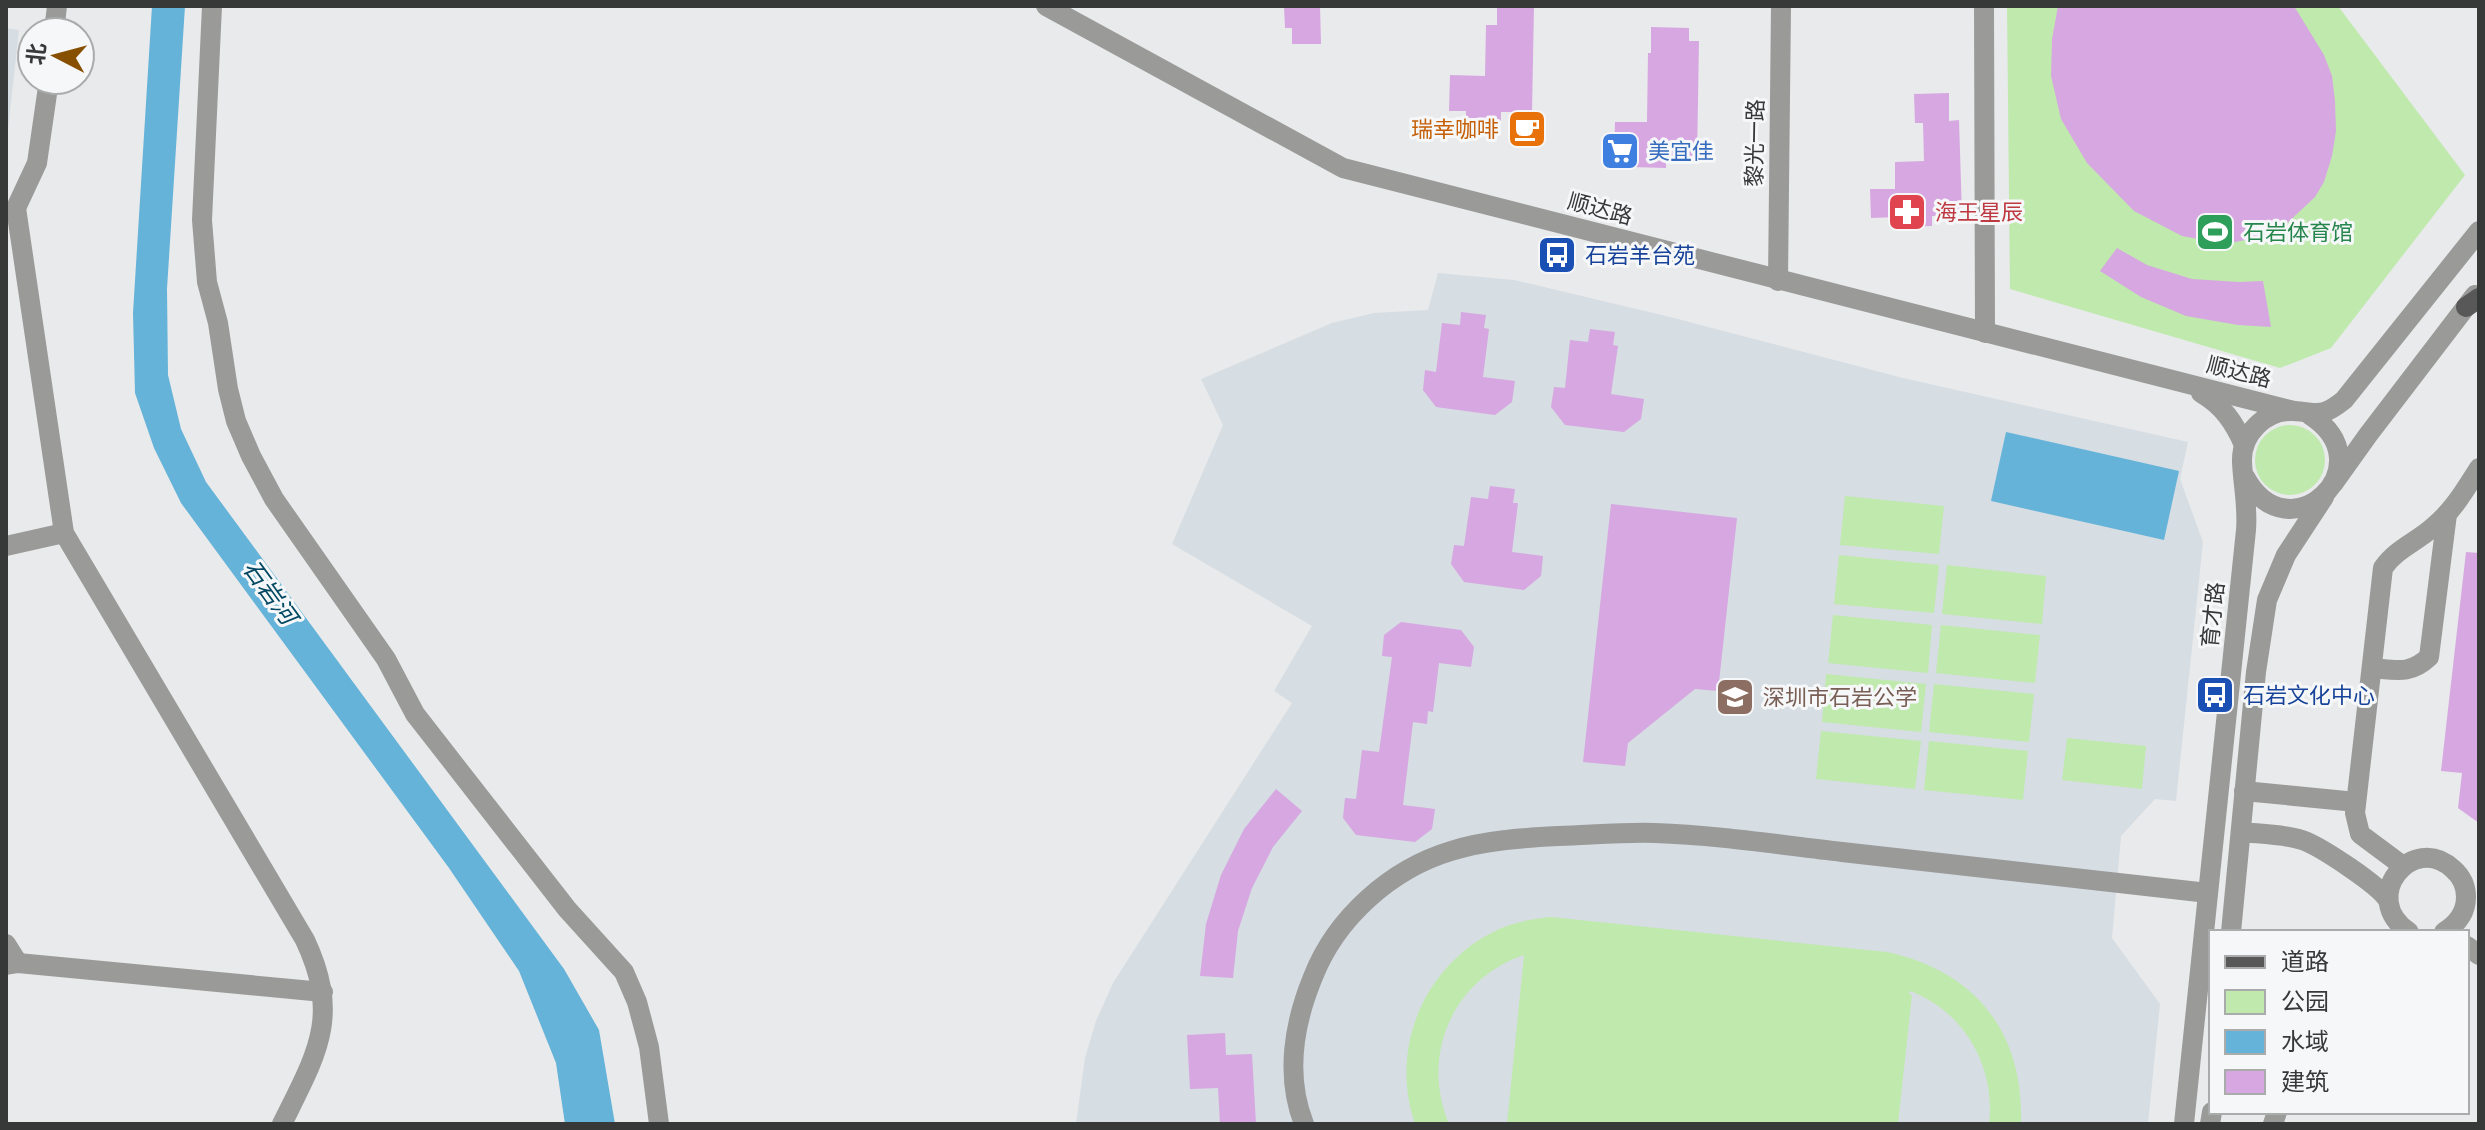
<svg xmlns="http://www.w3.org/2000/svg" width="2485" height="1130" font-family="Helvetica,'Noto Sans SC',sans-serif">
<rect width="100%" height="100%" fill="#e9eaeb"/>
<g fill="#d6dde3">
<path d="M6 28 19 30 6 147Z"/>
<path d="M1438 273 1514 280 1670 317 1903 378 2188 442 2180 479 2203 542 2176 801 2155 799 2121 836 2112 938 2160 1004 2148 1124H1076L1085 1058 1096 1021 1113 983 1292 703 1274 691 1312 626 1172 544 1223 425 1201 379 1332 323 1374 313 1428 310Z"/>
</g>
<g fill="#c0e9ae">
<path d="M2007 6H2338L2465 175 2331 348 2280 368 2010 289Z"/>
<circle cx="2290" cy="460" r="35"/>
<path d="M1845 496 1944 506 1939 554 1840 545Z"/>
<path d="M1839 555 1939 565 1934 613 1834 604Z"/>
<path d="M1947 565 2046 576 2042 624 1942 614Z"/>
<path d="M1833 615 1932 625 1928 673 1828 663Z"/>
<path d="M1941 625 2040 635 2035 683 1936 673Z"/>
<path d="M1826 674 1926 684 1921 732 1822 722Z"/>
<path d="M1934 684 2034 694 2029 742 1929 732Z"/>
<path d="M1821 731 1921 741 1915 789 1816 779Z"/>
<path d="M2067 738 2146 746 2142 789 2062 780Z"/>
<path d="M1929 741 2028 751 2023 800 1924 790Z"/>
<path d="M1551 917 1887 952C1976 971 2024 1033 2021 1124H1989C1996 1067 1964 1011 1910 991L1909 994 1912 995 1898 1124H1507L1524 955C1453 979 1420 1055 1449 1124H1415C1389 1048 1424 965 1497 930 1514 922 1532 919 1551 917Z"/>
</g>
<g fill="#65b3d9">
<path d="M152 6H185L167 289 168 375 181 429 206 482 564 969 599 1030 615 1124H565L556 1063 519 971 449 868 181 503 154 448 135 393 133 313Z"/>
<path d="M2006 432 2179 471 2164 540 1991 501Z"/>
</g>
<g fill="#d6a7e1">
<path d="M1284 6H1320L1321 44H1292V28H1285Z"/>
<path d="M1497 6H1534L1532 112H1501V121L1466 120V111H1449L1450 75 1485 76 1486 25H1497Z"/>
<path d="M2058 6H2294L2324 55 2332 76 2335 101 2336 131 2332 156 2324 182 2315 197 2282 228 2262 236 2236 242 2209 241 2182 236 2134 211 2087 163 2061 119 2051 76 2052 39Z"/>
<path d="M1651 27 1689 28V41H1699L1697 159 1666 158V168L1631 167V158L1614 157 1615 122H1647L1648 53H1651Z"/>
<path d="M1949 93V121L1959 120 1962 215 1932 216V226L1897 227V217L1871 218 1870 189H1895V162L1924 161 1923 123H1915L1914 94Z"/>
<path d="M2117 248 2147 265 2192 279 2239 282 2263 281 2271 327 2238 325 2186 316 2141 297 2100 271Z"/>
<path d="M1461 312 1486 315 1484 328 1489 329 1483 377 1515 381 1512 402 1495 415 1436 407 1423 390 1425 370 1436 372 1442 323 1460 325Z"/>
<path d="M1590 329 1615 332 1613 345 1618 346 1611 394 1644 399 1641 419 1624 432 1565 425 1551 407 1554 387 1565 388 1570 340 1588 342Z"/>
<path d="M1490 486 1515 489 1513 503H1518L1512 552 1543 556 1541 576 1524 590 1464 582 1451 564 1454 545 1464 546 1471 497 1488 499Z"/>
<path d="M1611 504 1737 518 1718 691 1695 689 1628 743 1625 766 1583 762Z"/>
<path d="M2466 552 2479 553V823L2458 808 2462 773 2441 771Z"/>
<path d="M1401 622 1461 630 1474 647 1471 667 1439 663 1433 712 1428 711 1427 724 1413 722 1403 805 1435 809 1432 829 1415 842 1356 835 1343 818 1345 798 1356 799 1362 750 1379 752 1392 657 1382 656 1384 635Z"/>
<path d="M1276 789 1302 811 1273 847 1252 888 1238 931 1233 978 1200 976 1206 924 1221 875 1244 829Z"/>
<path d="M1225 1033 1226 1055 1252 1054 1256 1124H1220L1218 1088 1190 1089 1187 1035Z"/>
</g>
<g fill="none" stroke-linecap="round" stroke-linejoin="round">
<g stroke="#9a9a99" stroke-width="20">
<path d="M212 6 202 220 207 282 218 323 228 389 236 421 251 456 274 499 386 659 415 714 567 909 624 972 637 1002 649 1047 659 1124"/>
<path d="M1046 6 1343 168 2294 411"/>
<path d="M1984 6 1985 333"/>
<path d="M54 32 57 6"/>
<path d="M16 208 64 533 305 940C341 1017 317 1053 282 1124"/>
<path d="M16 208 37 163 49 80"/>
<path d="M1778 281 1781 6"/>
<path d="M2201 393C2223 406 2234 422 2244 445"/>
<path d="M2245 477C2289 558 2388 465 2310 415"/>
<path d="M2333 484 2368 435 2475 295"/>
<path d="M6 546 64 533"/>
<path d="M2372 668C2396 670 2410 675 2429 657L2447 514"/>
<path d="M2244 791 2356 802"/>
<path d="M2241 832C2261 834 2283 834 2302 840 2320 846 2379 885 2388 900"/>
<path d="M2403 866 2360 834 2355 813 2383 568C2396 549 2416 542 2432 528 2453 511 2465 490 2479 468"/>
<path d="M2231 932 2256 672 2267 600 2286 555 2324 497"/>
<path d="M2409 932C2358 898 2413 831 2453 869 2461 876 2466 886 2466 897 2466 913 2457 924 2444 932"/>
<path d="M6 944 18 963"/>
<path d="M2467 946 2479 955"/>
<path d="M6 965 18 963 323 992"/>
<path d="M1304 1124C1285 1076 1294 1023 1313 977 1336 918 1391 869 1451 851 1485 840 1523 838 1559 836 1591 835 1623 832 1655 833 1718 835 1780 845 1842 852 1964 866 2086 879 2208 893"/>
<path d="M2184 1124 2246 530C2248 506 2243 485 2242 462 2241 434 2265 410 2293 411 2319 412 2320 419 2344 400L2479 231"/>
<path d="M2210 1124 2212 1112"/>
<path d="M2273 1124 2277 1112"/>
</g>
<path stroke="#595858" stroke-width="20" d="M2466 307 2479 298"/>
</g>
<defs>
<g id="cafe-square" transform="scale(2)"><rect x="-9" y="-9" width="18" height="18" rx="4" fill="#e8710a" stroke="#f6f7f8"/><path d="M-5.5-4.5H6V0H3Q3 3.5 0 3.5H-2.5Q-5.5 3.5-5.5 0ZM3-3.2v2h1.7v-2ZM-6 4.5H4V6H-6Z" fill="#fff"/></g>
<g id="supermarket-square" transform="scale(2)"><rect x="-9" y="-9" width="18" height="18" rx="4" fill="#3f7fe0" stroke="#f6f7f8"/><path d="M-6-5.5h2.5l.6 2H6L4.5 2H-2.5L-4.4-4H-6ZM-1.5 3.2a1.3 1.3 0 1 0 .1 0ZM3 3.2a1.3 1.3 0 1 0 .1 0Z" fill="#fff"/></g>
<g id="pharmacy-square" transform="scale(2)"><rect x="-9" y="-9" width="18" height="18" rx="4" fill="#e0444e" stroke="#f6f7f8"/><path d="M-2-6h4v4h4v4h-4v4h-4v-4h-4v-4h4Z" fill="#fff"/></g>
<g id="stadium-square" transform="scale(2)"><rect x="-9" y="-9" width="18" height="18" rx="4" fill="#2e9e5b" stroke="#f6f7f8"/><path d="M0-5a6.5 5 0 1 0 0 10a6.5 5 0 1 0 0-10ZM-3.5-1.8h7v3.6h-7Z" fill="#fff"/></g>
<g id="bus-square" transform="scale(2)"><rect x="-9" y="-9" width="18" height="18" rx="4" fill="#1a4fb4" stroke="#f6f7f8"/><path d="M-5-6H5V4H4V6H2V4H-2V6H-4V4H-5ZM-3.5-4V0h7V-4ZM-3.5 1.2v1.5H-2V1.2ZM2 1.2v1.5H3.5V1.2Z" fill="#fff"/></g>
<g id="school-square" transform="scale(2)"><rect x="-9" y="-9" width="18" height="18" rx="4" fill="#8d6e63" stroke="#f6f7f8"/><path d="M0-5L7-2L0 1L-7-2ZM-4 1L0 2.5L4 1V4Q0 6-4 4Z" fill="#fff"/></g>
</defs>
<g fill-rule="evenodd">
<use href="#cafe-square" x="1527" y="129"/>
<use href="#supermarket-square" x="1620" y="151"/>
<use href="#pharmacy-square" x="1907" y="212"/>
<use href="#stadium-square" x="2215" y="232"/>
<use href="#bus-square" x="1557" y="255"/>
<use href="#bus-square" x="2215" y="695"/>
<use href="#school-square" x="1735" y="697"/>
</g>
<g text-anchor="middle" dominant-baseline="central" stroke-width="6" stroke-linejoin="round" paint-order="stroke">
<g font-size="22" fill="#c56008" stroke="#f6f7f8" text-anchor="end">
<text x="1499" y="129">瑞幸咖啡</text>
</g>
<g font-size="22" fill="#373838" stroke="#f6f7f8">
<text transform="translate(1755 143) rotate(-89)">黎光一路</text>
<text transform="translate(1600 209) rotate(15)">顺达路</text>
<text transform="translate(2239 372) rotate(14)">顺达路</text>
<text transform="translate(2213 615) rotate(-84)">育才路</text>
</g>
<g font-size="22" fill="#366cbe" stroke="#f6f7f8" text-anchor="start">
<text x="1648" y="151">美宜佳</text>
</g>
<g font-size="22" fill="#be3a42" stroke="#f6f7f8" text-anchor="start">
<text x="1935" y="212">海王星辰</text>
</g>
<g font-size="22" fill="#27864d" stroke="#f6f7f8" text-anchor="start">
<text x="2243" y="232">石岩体育馆</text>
</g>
<g font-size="22" fill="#164399" stroke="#f6f7f8" text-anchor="start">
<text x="1585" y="255">石岩羊台苑</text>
<text x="2243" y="695">石岩文化中心</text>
</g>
<g font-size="22" fill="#785e54" stroke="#f6f7f8" text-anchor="start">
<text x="1763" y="697">深圳市石岩公学</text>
</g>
<g font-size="24" font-style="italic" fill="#034862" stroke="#f6f7f8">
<text transform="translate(270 592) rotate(54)">石岩河</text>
</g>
</g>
<rect width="2485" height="1130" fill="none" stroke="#373838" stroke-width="16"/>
<rect x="2209" y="930" width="260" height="184" fill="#f6f7f8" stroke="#aaabab" stroke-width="2"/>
<rect x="2225" y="956" width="40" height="12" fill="#595858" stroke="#aaabab" stroke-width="2"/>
<text x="2281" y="970" font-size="24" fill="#373838">道路</text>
<rect x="2225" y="990" width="40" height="24" fill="#c0e9ae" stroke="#aaabab" stroke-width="2"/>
<text x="2281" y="1010" font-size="24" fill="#373838">公园</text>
<rect x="2225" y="1030" width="40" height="24" fill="#65b3d9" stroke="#aaabab" stroke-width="2"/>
<text x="2281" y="1050" font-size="24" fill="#373838">水域</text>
<rect x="2225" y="1070" width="40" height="24" fill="#d6a7e1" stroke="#aaabab" stroke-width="2"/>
<text x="2281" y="1090" font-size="24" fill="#373838">建筑</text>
<g transform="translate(56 56) rotate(276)"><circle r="38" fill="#f6f7f8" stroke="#aaabab" stroke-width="2"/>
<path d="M0-6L14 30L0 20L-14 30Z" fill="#875001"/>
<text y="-12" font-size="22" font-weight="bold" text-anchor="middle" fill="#373838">北</text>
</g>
</svg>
